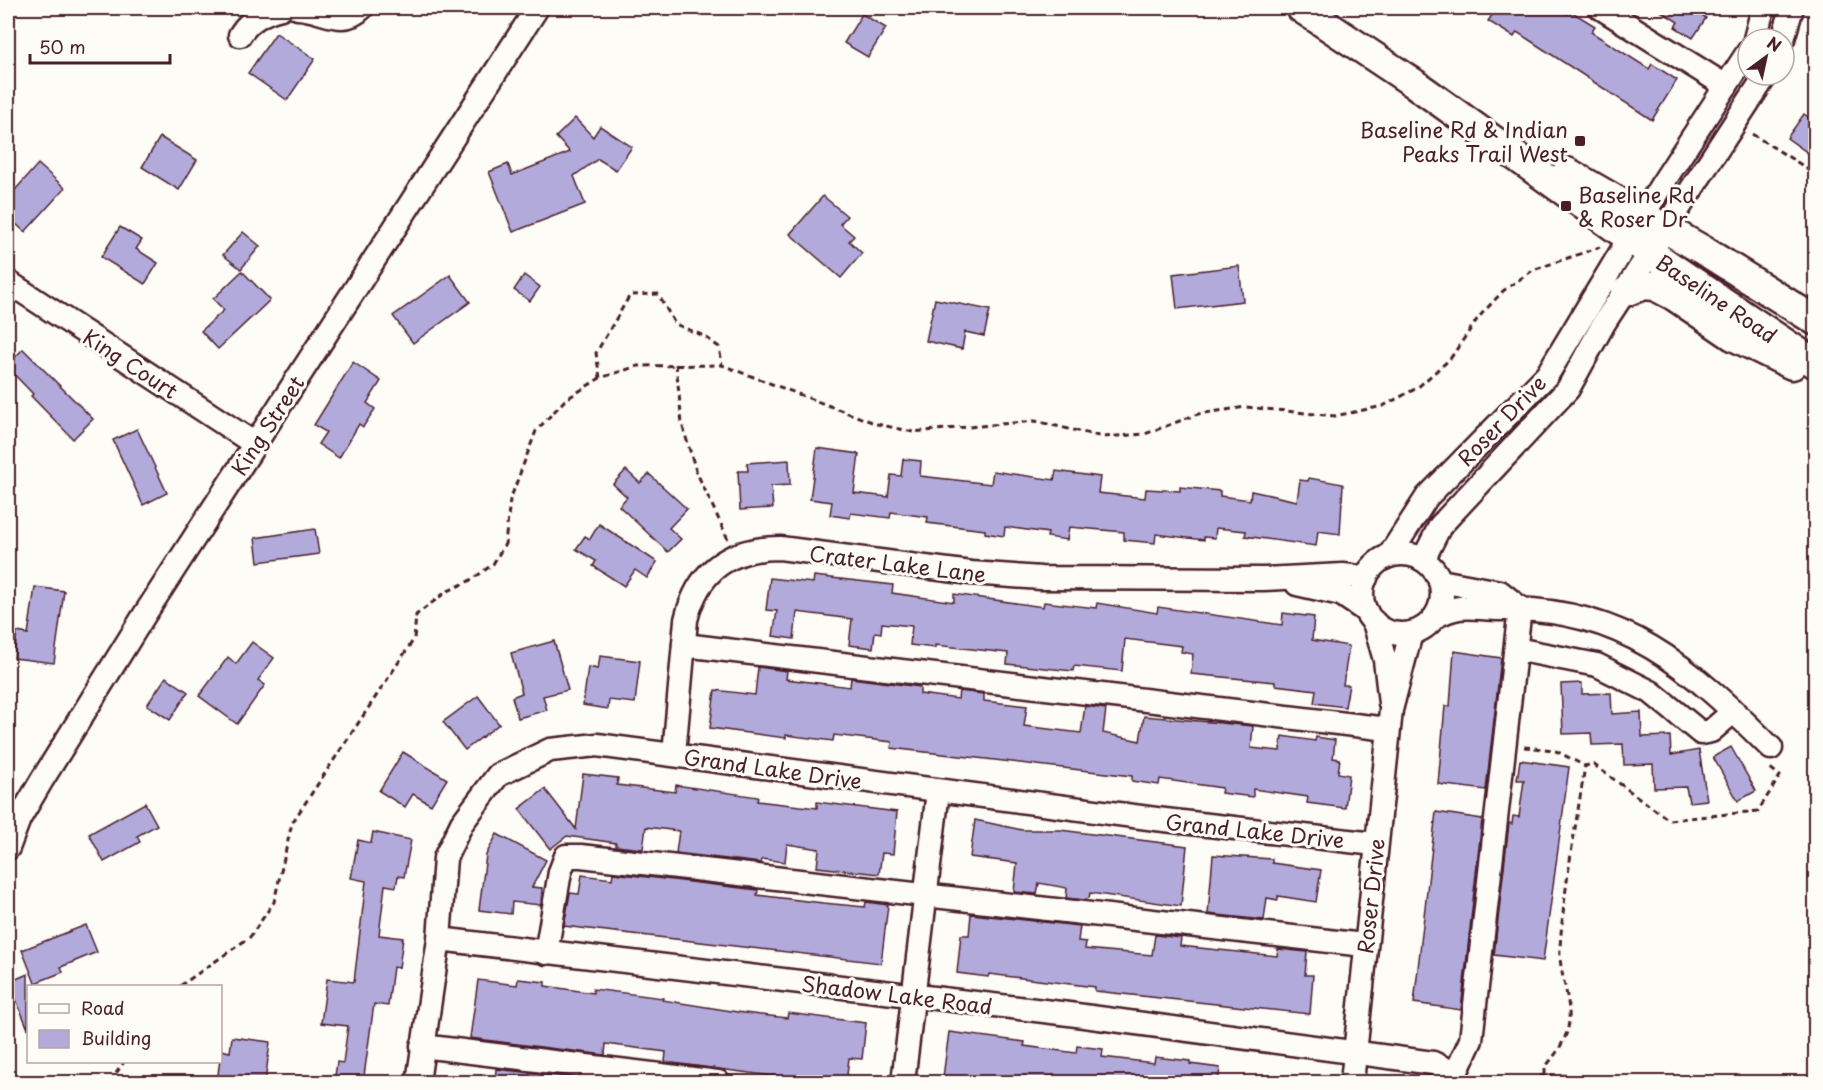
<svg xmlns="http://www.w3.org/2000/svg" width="1823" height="1090" font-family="'Playpen Sans',sans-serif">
<rect width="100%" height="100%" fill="#fdfcf7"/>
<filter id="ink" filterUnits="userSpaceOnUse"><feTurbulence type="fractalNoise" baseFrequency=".0167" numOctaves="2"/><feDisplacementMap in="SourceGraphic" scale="12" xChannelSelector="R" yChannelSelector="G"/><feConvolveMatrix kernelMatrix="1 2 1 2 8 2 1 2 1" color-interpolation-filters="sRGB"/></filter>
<g filter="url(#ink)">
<g fill="#b2aadb" stroke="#4a1f2b" stroke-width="1.5">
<path d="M1497 8H1557L1567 14 1569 10 1595 26 1591 32 1649 69 1652 64 1677 80 1652 120 1517 32 1514 37 1488 21Z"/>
<path d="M1656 8H1691L1706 18 1693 38 1675 27 1678 22Z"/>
<path d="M862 14 886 28 868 57 844 43Z"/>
<path d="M276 33 315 59 287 100 248 73Z"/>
<path d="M1804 114 1815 122V158L1787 138Z"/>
<path d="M575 118 593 137 600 126 632 147 616 170 598 159 574 176 585 204 513 232 489 172 508 164 512 175 570 152 556 137Z"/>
<path d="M160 137 197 160 179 190 142 167Z"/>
<path d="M38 164 65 188 25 232 8 217V198Z"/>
<path d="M823 196 847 216 840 224 854 236 849 241 862 253 841 278 790 234Z"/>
<path d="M120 227 142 240 136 249 158 263 145 284 101 257Z"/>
<path d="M243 232 260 246 241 269 223 255Z"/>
<path d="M1239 266 1243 301 1177 309 1173 274Z"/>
<path d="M242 271 270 300 218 349 201 331 224 310 213 299Z"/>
<path d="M450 275 470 302 413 343 393 316Z"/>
<path d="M524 275 540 287 530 301 514 290Z"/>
<path d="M935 299 990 310 984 336 965 332 962 349 926 341Z"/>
<path d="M23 349 93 419 73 439 31 396 33 394 8 368V364Z"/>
<path d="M353 362 381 381 367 403 375 409 363 427 359 424 339 458 318 444 326 432 314 425Z"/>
<path d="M137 429 167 493 143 505 113 440Z"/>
<path d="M817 448 859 454 854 493 888 497 891 475 901 476 903 459 921 461 920 476 991 484 993 471 1054 480 1056 471 1100 477 1098 493 1145 498 1146 489 1180 491V487L1220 491V496L1250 500 1251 491 1297 501 1300 480 1308 481 1309 478 1343 484 1340 534 1318 531 1316 546 1245 536 1246 531 1216 528 1215 538 1204 537V540L1156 534 1155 543 1124 540V532L1069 527 1067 540 1047 537 1048 533 1005 527 1004 536 985 533V530L927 523 928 517 891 512 890 518 851 513 850 518 830 515 832 502 810 499Z"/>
<path d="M789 460 790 485 771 486 773 508 740 510 738 471H748L747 463Z"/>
<path d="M626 470 640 483 649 474 687 509 669 528 681 539 668 552 619 506 627 497 613 484Z"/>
<path d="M599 524 657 562 647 578 635 570 624 586 593 566 596 561 576 549 585 536 590 539Z"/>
<path d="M315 529 319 554 258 562 255 538Z"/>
<path d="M814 576 893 585 892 593 954 602V594L1043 607 1044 602 1096 608 1097 603 1157 613 1158 607 1282 625 1283 613 1314 617 1312 640 1349 646 1343 685H1349L1345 707 1314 703 1316 690 1275 685V682L1191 674 1193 654 1181 652 1182 646 1125 639 1122 671 1074 666 1073 671 1007 664 1008 653 935 645V648L910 645 912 626 882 623 881 633 875 632 873 648 849 645 852 619 797 612 794 639 773 636 777 611 766 610 770 578 813 583Z"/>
<path d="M35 587 64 591 54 663 14 658 17 632 28 634Z"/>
<path d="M554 641 568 690 543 696 547 710 518 718 512 697 522 693 511 653Z"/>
<path d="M252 642 274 658 258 680 265 685 237 724 199 696 228 657 236 664Z"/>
<path d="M1454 651 1501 658 1486 790 1438 784 1445 706H1450Z"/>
<path d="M600 656 640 661 635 703 609 700 608 709 583 705 588 667 598 669Z"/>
<path d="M758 667 787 671 786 679 850 687 851 678 920 687V694L958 699 959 691 984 694V701L1027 706 1024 726 1081 733 1085 706 1106 709 1103 733 1140 741 1144 716 1253 726 1251 748 1280 751 1282 736 1315 741 1316 737 1335 740 1333 758 1340 759 1338 773 1349 775 1345 808 1307 803 1308 797 1253 789V797L1221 793 1222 788 1160 779 1159 785 1132 781V776L891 748 892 742 834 735 833 741 786 735V738L710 728 715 690 755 695Z"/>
<path d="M166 677 188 692 170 720 147 705Z"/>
<path d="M1582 683V694L1611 693 1612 714 1641 712 1642 737 1670 736 1671 755 1699 750 1707 800 1689 802 1686 787 1654 788 1653 764 1624 765 1623 744 1592 745 1591 733 1563 734 1561 684Z"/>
<path d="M478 696 499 724 465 750 443 722Z"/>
<path d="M1731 747 1756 791 1738 801 1713 757Z"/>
<path d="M403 752 447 779 431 805 413 794 405 807 379 791Z"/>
<path d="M1520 760 1569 767 1543 961 1494 955 1509 823 1512 824 1513 816 1519 817 1524 780H1517Z"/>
<path d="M583 774 618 778 617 785 675 792 676 785 758 797 757 801 817 808V802L897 812 893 854 882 853 879 874 817 867 819 849 787 844 785 862 762 859 761 863 676 853 679 831 646 827 643 849 616 846V843L567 836 550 849 519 809 545 789 576 829Z"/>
<path d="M145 803 157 825 137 836 140 842 104 862 89 834Z"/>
<path d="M1436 812 1482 819 1461 1010 1414 1003Z"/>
<path d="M975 820 1022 830H1060L1187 846 1181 906 1090 893 1089 898 1084 900 1066 898 1067 888 1039 883 1037 894 1014 892 1017 863 970 857Z"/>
<path d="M373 832 411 840 404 877 398 876 396 887 385 885 379 935 403 938 399 968 393 967 388 1006 374 1004 363 1083H334L337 1062 343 1063 348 1026 321 1023 327 979 354 982 366 881 351 878 358 840 371 843Z"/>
<path d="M497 834 546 860 532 887 542 888 541 905 512 902 511 914 479 910 486 855Z"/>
<path d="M1213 855 1272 859V863L1321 870 1316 902 1278 896V900L1267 898 1264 920 1208 914Z"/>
<path d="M613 873 758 890 757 895 823 903 865 907 866 902 888 905 881 963 564 926 570 893 579 894 582 875 612 879Z"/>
<path d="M971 914 1080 926 1078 941 1086 942 1085 949 1152 955 1155 935 1181 938 1180 946 1277 956 1278 949 1307 952 1305 975H1313L1310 1014 1095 991V987L989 974 988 977 957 973 961 935H969Z"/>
<path d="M86 925 97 952 61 967 63 972 35 983 22 950Z"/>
<path d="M28 974V1029L9 982Z"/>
<path d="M518 979 545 982V986L593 993V989L663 998 662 1000 744 1013 787 1018 788 1013 866 1023 862 1059 849 1058 846 1083H826L665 1062 666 1052 606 1044 605 1055 470 1038 478 980 517 985Z"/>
<path d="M949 1032 1025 1042 1024 1046 1076 1053 1077 1046 1103 1049 1102 1057 1154 1063 1155 1057 1190 1061V1064L1220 1068 1218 1083H954L955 1078 943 1077Z"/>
<path d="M232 1037 270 1042 265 1083H217L221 1050 230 1052Z"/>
<path d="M496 1069 602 1081V1083H495Z"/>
</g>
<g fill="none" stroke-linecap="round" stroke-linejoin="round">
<g stroke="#4a1f2b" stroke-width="27">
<g id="minor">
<path d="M298 8C323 9 342 28 362 8"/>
<path d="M1601 8 1726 86"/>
<path d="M240 35C249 20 264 12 281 8"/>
<path d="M1755 39 1763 8"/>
<path d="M1783 39 1792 8"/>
<path d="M8 282 255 444"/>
<circle cx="1402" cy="594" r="40"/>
<path d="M1389 556 1427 497 1547 375 1662 184 1748 52"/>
<path d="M1423 560 1440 526 1568 389 1604 323 1766 75"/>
<path d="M1440 581 1500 592 1520 608"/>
<path d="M1297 584 1341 594 1366 611"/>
<path d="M1435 617C1462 602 1473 609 1501 609 1623 607 1690 667 1771 748"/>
<path d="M1374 622 1385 660 1390 703"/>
<path d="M684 645 1388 729"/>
<path d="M1516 649 1597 665 1651 692 1701 733 1711 731 1734 711"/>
<path d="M674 754 686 620C698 570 730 548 780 548L971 573 1041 578 1264 579 1343 575 1366 578"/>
<path d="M8 848 19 819 42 780 145 614 537 8"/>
<path d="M439 939 1069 1014 1433 1063 1448 1070 1454 1077 1453 1082"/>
<path d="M546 953 560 872 566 856H581L1364 945"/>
<path d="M422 1046 718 1082"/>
<path d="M1454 1077 1471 1040 1520 608"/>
<path d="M418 1082 439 939 445 858 462 823 498 775 550 750 597 745 1156 819 1375 844"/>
<path d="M903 1082 938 791"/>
<path d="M1352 1082 1391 710 1411 633"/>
</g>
</g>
<g stroke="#4a1f2b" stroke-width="33">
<g id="major">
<path d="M1301 8 1415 84 1649 252 1816 364"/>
<path d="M1567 172 1706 252 1816 321"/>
<path d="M1625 292 1643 285 1655 286 1674 296 1733 336 1792 365"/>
</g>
</g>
<g stroke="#4a1f2b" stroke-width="3" stroke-dasharray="6 4.5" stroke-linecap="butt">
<path d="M1752 134 1816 174"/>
<path d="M676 364 682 424 696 471 728 539"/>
<path d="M600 378 596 353 630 295 658 294 675 324 704 336 719 347 722 365"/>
<path d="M1524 747 1554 750 1585 766 1593 764 1669 820 1758 811 1780 776 1769 767"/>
<path d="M180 986 250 937 274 902 292 823 414 639 416 615 446 592 473 579 493 564 505 544 510 500 536 431 565 400 600 378 638 366 722 365 877 424 913 432 1035 421 1103 437 1145 434 1198 414 1246 407 1335 416 1383 406 1417 388 1450 359 1478 318 1503 291 1533 270 1600 247"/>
<path d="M1545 1074V1067C1554 1057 1562 1046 1567 1032 1575 1004 1558 976 1560 947 1564 887 1576 825 1585 766"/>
<path d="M110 1082 124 1062"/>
<path d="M1531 1082 1545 1074 1647 1082"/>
</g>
<use href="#minor" stroke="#fdfcf7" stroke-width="22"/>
<use href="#major" stroke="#fdfcf7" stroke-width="28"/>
</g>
</g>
<g fill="#4a1f2b" stroke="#fdfcf7" stroke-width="2">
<rect x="1574" y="135" width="12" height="12" rx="3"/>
<rect x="1560" y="200" width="12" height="12" rx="3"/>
</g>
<g text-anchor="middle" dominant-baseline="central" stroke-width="6" stroke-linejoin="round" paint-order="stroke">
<g font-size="21" fill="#4a1f2b" stroke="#fdfcf7" text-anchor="end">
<text x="1568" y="129">Baseline Rd &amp; Indian<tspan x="1568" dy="24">Peaks Trail West</tspan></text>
<text x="1578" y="194" text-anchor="start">Baseline Rd<tspan x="1578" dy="24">&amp; Roser Dr</tspan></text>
</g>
<g font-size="21" fill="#4a1f2b" stroke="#fdfcf7">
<text transform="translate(1717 298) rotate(34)">Baseline Road</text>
<text transform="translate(131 363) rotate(33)">King Court</text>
<text transform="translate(1501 420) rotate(-46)">Roser Drive</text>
<text transform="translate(267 425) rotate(-57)">King Street</text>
<text transform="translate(898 563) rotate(7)">Crater Lake Lane</text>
<text transform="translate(773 768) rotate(8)">Grand Lake Drive</text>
<text transform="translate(1255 830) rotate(6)">Grand Lake Drive</text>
<text transform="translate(1370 896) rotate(-84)">Roser Drive</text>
<text transform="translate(897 994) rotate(7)">Shadow Lake Road</text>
</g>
</g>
<rect width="1823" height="1090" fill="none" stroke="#fdfcf7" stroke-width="30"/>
<rect x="15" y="15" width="1793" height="1060" fill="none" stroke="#4a1f2b" stroke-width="2" filter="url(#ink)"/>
<rect x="27" y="985" width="195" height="78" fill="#fdfcf7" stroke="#b5a4a5" stroke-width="1.5"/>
<rect x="39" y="1004" width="30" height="9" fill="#fdfcf7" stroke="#b5a4a5" stroke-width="1.5"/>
<text x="81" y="1015" font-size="18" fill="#4a1f2b">Road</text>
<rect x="39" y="1030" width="30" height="18" fill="#b2aadb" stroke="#b5a4a5" stroke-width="1.5"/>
<text x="81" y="1045" font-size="18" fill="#4a1f2b">Building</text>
<g transform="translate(1766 57) rotate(33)"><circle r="28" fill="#fdfcf7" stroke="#b5a4a5" stroke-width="1.5"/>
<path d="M0-4.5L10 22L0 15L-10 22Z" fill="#4a1f2b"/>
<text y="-9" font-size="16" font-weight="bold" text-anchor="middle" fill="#4a1f2b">N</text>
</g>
<path d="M30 54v9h140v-9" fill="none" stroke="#4a1f2b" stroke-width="3"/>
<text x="39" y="54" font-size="18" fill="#4a1f2b" stroke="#fdfcf7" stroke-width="4.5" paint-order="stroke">50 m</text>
</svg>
